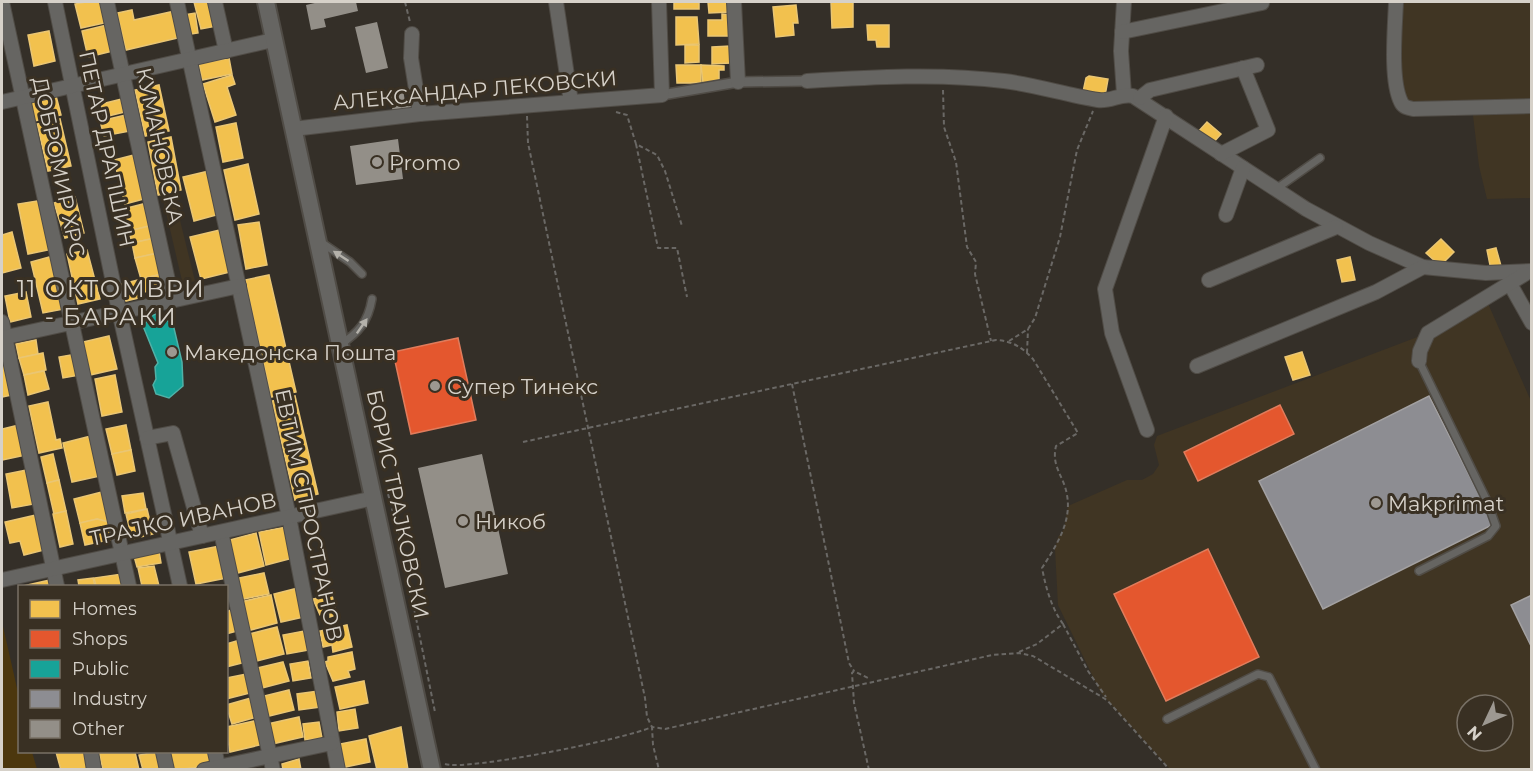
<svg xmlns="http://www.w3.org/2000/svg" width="1533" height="771" font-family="Montserrat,sans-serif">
<rect width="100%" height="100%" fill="#342f28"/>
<g fill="#403523" fill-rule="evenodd">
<path d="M1396 2H1531V198L1487 199 1479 166 1472 107 1408 108 1395 50Z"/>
<path d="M174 196 195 281 183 285 163 199Z"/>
<path d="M1486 299 1531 401V769H1170L1101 693 1058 605 1055 549 1058 537 1064 529 1068 506 1127 480H1142L1153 474 1159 465 1154 445 1157 436 1428 333ZM1467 705H1503V741H1467Z"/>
</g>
<path fill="#4c370e" d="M2 622 19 697 20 752H32L37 769H2Z"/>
<g fill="#f2c14e" stroke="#eac673" stroke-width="1.5">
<path d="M86 2H104L109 22 81 28 75 4Z"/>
<path d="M194 2H211L217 26 201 29Z"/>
<rect x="674" y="2" width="25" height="7"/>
<path d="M708 2H729L730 12 709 13Z"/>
<path d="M831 2H853V27L832 28Z"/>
<path d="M796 5 798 23H793L794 35 776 37 773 7Z"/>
<path d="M132 10 134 20 175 11 182 37 126 50 117 13Z"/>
<path d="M195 13 198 33 186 35 183 15Z"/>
<path d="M722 14 733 15V36H708V20H722Z"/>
<path d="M676 17H697L699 44 676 45Z"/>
<path d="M111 24 117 50 88 57 82 31Z"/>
<path d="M867 25H889V47H877L876 40H868Z"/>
<path d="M49 31 55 61 34 66 28 35Z"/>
<path d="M685 45H699V62L685 63Z"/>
<path d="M730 46V63L712 64V47Z"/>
<path d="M229 58 232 74 202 80 199 64Z"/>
<path d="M676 65H701V83H677Z"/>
<path d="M701 65 724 66V70H719V83H703Z"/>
<path d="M232 75 235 84 227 87 236 115 215 122 203 84Z"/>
<path d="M1089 76 1108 79 1105 96 1083 92 1086 78Z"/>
<path d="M159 85 169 131 145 136 135 90Z"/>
<path d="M55 92 61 115 34 121 28 98Z"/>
<path d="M122 99 125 112 104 117 101 104Z"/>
<path d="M126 115 130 131 104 136 100 121Z"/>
<path d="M60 119 71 166 48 171 37 124Z"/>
<path d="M1207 122 1221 134 1212 144 1198 132Z"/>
<path d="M236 123 243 158 223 162 216 127Z"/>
<path d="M171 137 181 190 158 195 148 142Z"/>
<path d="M134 155 144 199 125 204 114 160Z"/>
<path d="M248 164 259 214 235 220 224 170Z"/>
<path d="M209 171 220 214 194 221 183 177Z"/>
<path d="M75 197 84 233 65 238 54 203Z"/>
<path d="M43 200 53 249 28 254 18 204Z"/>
<path d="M147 203 153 225 125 232 119 210Z"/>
<path d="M259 222 267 265 246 269 238 225Z"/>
<path d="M153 225 155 238 132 243 129 231Z"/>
<path d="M220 230 230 272 201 279 190 237Z"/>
<path d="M12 232 21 268 2 273V235Z"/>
<path d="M155 238 158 253 135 258 132 243Z"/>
<path d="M1441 239 1454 252 1443 263 1436 262 1426 253Z"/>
<path d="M1496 248 1501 266 1490 265 1487 250Z"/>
<path d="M87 250 100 299 78 304 67 254Z"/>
<path d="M158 253 162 274 141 279 135 258Z"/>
<path d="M53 256 64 309 43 313 31 262Z"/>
<path d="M1350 257 1355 280 1342 282 1337 260Z"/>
<path d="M162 274 165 287 144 292 141 279Z"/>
<path d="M269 275 296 392 271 397 245 280Z"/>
<path d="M138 280 143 297 126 301 122 284Z"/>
<path d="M26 292 31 317 10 322 5 296Z"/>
<path d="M109 336 117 369 90 375 83 342Z"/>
<path d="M36 340 38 354 19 358 16 344Z"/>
<path d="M2 348 12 395 2 397Z"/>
<path d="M1302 352 1310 375 1293 380 1285 357Z"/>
<path d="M43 353 46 370 24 375 19 358Z"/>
<path d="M76 354 80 375 63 378 59 357Z"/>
<path d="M44 371 49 389 28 395 24 375Z"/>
<path d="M115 375 122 412 102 416 95 379Z"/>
<path d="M295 396 318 494 295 500 272 401Z"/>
<path d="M48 402 56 440 60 439 62 448 39 453 29 406Z"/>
<path d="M19 425 26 455 2 460V429Z"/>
<path d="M126 425 131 450 112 454 106 429Z"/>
<path d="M91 436 100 476 72 482 63 443Z"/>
<path d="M131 450 135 471 117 475 112 454Z"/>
<path d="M53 454 59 480 47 483 41 457Z"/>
<path d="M27 470 34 504 12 508 6 474Z"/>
<path d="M59 480 66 511 54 514 47 483Z"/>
<path d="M102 492 109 522 97 519 80 523 74 499Z"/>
<path d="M143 493 146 509 125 513 122 496Z"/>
<path d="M147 509 153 534 132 539 126 514Z"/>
<path d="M66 511 73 544 60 547 53 514Z"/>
<path d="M36 515 44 550 24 555 20 541 10 543 5 522Z"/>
<path d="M97 519 109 522 113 539 85 545 80 523Z"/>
<path d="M286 527 293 558 266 565 259 532Z"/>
<path d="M256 533 264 566 234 574 226 541Z"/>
<path d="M220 546 227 578 196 584 189 552Z"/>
<path d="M159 551 161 563 137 567 134 556Z"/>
<path d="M154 566 159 586H142L138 568Z"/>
<path d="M264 573 269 594 239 600 234 579Z"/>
<path d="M122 574 124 586H96L94 578Z"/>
<path d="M93 578 95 586H79L78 580Z"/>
<path d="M50 580 51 586H23Z"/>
<path d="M298 588 304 617 281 622 274 594Z"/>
<path d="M271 595 277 623 247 631 240 602Z"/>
<path d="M332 595 336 615 330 617V613L320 615 313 599Z"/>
<path d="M231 610 237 631 226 634V612Z"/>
<path d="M347 625 352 647 333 652 332 645 323 647 320 631Z"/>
<path d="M277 627 284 654 253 662 245 635Z"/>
<path d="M304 631 309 650 287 654 283 635Z"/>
<path d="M240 640 246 662 226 667V644Z"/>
<path d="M352 652 355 669 348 671 350 677 333 681 325 662 328 661V657Z"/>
<path d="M308 661 311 678 293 681 290 664Z"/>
<path d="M283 662 289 681 258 689 253 669Z"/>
<path d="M247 674 250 693 226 699V678Z"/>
<path d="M364 681 368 703 340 709 335 687Z"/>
<path d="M289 690 294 710 265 717 260 697Z"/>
<path d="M318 691 320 707 299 710 297 694Z"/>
<path d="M251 698 257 717 232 724 226 705Z"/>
<path d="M355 709 358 728 339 731 337 712Z"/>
<path d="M299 717 303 737 272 744 267 724Z"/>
<path d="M259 720 264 744 230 752 226 727Z"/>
<path d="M319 722 322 738 305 740 303 724Z"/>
<path d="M401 727 408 770H377L369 736Z"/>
<path d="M366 739 370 762 345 767 340 744Z"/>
<path d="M56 752H85L90 770H61Z"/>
<path d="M99 752H135L139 770H103Z"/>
<path d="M156 752 160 770H143L139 755Z"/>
<path d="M170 752H208L211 766 173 770Z"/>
<path d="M299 759 301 770H283L282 764Z"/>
</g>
<g fill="#e4572e" stroke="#e07c5c" stroke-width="1.5">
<path d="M458 338 476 420 411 434 393 352Z"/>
<path d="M1280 405 1294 434 1198 481 1184 452Z"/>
<path d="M1208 549 1259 657 1166 701 1114 594Z"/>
</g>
<path fill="#17a398" stroke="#50b1a7" stroke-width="1.5" d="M156 314 173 324 182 362 183 386 169 398 156 394 153 385 156 379 155 367 158 363 143 326 151 316Z"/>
<g fill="#8d8d92" stroke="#a3a1a2" stroke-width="1.5">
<path d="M1429 396 1494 524 1323 609 1259 481Z"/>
<path d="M1532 595V648L1511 605Z"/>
</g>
<g fill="#938f88">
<path d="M319 2H356L358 11 324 19 326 27 311 30 306 5Z"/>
<path d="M377 22 388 68 366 73 355 27Z"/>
<path d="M403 89 405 102 411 101 413 111 393 113 389 91Z"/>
<path d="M398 139 403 179 356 185 350 146Z"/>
<path d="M482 454 508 574 445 588 418 468Z"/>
</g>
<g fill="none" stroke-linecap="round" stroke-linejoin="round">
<g stroke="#504c46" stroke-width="10">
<g id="service">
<path d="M1276 189 1320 158"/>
<path d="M322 243 350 262 362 274"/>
<path d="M340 345C359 332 368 322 372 299"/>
<path d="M1419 571 1488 536 1496 526 1487 501 1419 361"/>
<path d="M1167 719 1258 674 1269 677 1316 770"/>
</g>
</g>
<g stroke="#504c46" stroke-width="12">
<path id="pedestrian" d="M662 95 738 82 807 81"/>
</g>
<g stroke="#504c46" stroke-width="16">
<g id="minor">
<path d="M2 2 129 586"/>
<path d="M55 2 119 311 180 586"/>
<path d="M107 2 172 299"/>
<path d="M177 2 289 517 338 770"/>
<path d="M215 2 226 51"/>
<path d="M556 2 571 102"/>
<path d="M734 2 738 82"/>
<path d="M1124 2 1121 51 1124 94"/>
<path d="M1396 2C1395 27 1390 80 1401 102 1403 107 1408 108 1413 109L1532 106"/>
<path d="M1122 32 1262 3"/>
<path d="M412 34 411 58 420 114"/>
<path d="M807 81C872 77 940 73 1004 81 1036 85 1066 95 1098 100 1111 102 1120 93 1133 96L1306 209 1369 243 1423 267 1486 273 1532 271"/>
<path d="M1140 98 1150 90 1257 65"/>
<path d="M2 102 273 40"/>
<path d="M293 129 420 114 662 95 659 2"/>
<path d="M1221 154 1268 130 1243 68"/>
<path d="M1226 215 1243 168"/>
<path d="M1209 280 1336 227"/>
<path d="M1510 284 1532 323"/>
<path d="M2 322 57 586"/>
<path d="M2 338 239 286"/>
<path d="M1419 361 1420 351 1428 333 1525 274"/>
<path d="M1197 366 1376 292 1423 267"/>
<path d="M1147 430 1112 333 1105 289 1166 116"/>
<path d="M147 438 173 433 202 536"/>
<path d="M221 532 273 770"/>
<path d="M2 580 374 498"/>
<path d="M91 752 94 770"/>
<path d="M163 752 167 770"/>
<path d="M215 752 219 770"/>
<path d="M204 770 332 743"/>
</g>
</g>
<g stroke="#504c46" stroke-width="20">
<path id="tertiary" d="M266 2 432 770"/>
</g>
<g stroke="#6a6865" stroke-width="2" stroke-dasharray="4.5 3" stroke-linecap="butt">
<path d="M405 2 410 22"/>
<path d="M943 90 944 127 956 162 967 247 976 262 975 274 991 341"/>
<path d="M616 112 627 115 636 144 657 155 665 171 682 226"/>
<path d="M527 116 528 143 645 698 647 717 652 727 665 729 992 655 1019 653 1033 656 1107 700 1170 770"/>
<path d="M636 144 658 248H677L687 297"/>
<path d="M1009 341 1028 329 1035 318 1060 237 1077 150 1093 111"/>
<path d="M1027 353 1028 329"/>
<path d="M792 384 849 663 854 671"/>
<path d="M523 442 996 340C1012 341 1022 347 1033 359L1078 433 1056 446C1051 467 1064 476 1067 495 1072 522 1056 546 1042 568 1046 588 1051 607 1063 624"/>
<path d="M388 494 399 534 435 712"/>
<path d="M1019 652 1037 644 1063 624 1088 671 1106 697"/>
<path d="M445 764C467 771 625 739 652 727L653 745 659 770"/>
<path d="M869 770 854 703 852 673 854 671 870 679"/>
</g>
<use href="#service" stroke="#666562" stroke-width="7"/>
<use href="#pedestrian" stroke="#666562" stroke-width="9"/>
<use href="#minor" stroke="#666562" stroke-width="14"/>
<use href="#tertiary" stroke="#666562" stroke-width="16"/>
</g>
<defs><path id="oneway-solid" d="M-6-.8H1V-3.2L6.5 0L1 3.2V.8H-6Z" transform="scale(1.5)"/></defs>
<g fill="#b4b1aa">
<use href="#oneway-solid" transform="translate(341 256) rotate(-147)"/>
<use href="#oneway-solid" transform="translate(362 326) rotate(-55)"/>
</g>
<g fill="#9d9891" stroke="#393023" stroke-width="2">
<circle cx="377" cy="162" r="6"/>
<circle cx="172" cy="352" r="6"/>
<circle cx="435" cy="386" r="6"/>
<circle cx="1376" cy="503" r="6"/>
<circle cx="463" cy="521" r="6"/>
</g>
<g text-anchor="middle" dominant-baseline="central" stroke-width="6" stroke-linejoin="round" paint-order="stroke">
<g font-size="21" fill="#d6d1c9" stroke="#393023">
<text transform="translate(475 90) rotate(-5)">АЛЕКСАНДАР ЛЕКОВСКИ</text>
<text transform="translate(160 146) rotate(78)">КУМАНОВСКА</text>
<text transform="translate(107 149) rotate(78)">ПЕТАР ДРАПШИН</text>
<text transform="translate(59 167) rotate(78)">ДОБРОМИР ХРС</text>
<text transform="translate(398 504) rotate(78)">БОРИС ТРАЈКОВСКИ</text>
<text transform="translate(309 515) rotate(78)">ЕВТИМ СПРОСТРАНОВ</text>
<text transform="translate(183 519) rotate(-12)">ТРАЈКО ИВАНОВ</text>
</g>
<g font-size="21" fill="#d6d1c9" stroke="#393023" text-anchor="start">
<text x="389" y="162">Promo</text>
<text x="184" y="352">Македонска Пошта</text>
<text x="447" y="386">Супер Тинекс</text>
<text x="1388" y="503">Makprimat</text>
<text x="475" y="521">Никоб</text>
</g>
<g font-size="24" letter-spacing="1.5" fill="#d6d1c9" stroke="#393023">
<text x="111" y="288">11 ОКТОМВРИ<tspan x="111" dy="28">- БАРАКИ</tspan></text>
</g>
</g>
<rect width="1533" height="771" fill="none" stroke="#d6d1c9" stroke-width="6"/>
<rect x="18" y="585" width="210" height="168" fill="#393023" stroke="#787065" stroke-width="1.5"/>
<rect x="30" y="600" width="30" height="18" fill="#f2c14e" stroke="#787065" stroke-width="1.5"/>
<text x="72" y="615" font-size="18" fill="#d6d1c9">Homes</text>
<rect x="30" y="630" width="30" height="18" fill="#e4572e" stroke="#787065" stroke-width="1.5"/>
<text x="72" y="645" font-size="18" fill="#d6d1c9">Shops</text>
<rect x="30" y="660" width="30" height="18" fill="#17a398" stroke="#787065" stroke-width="1.5"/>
<text x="72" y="675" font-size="18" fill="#d6d1c9">Public</text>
<rect x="30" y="690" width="30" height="18" fill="#8d8d92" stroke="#787065" stroke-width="1.5"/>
<text x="72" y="705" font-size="18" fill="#d6d1c9">Industry</text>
<rect x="30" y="720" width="30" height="18" fill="#938f88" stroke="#787065" stroke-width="1.5"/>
<text x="72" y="735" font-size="18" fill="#d6d1c9">Other</text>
<g transform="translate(1485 723) rotate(226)"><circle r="28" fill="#393023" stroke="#787065" stroke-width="1.5"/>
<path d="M0-4.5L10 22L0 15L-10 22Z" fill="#9d9891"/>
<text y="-9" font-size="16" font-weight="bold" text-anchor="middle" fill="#d6d1c9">N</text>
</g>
</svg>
